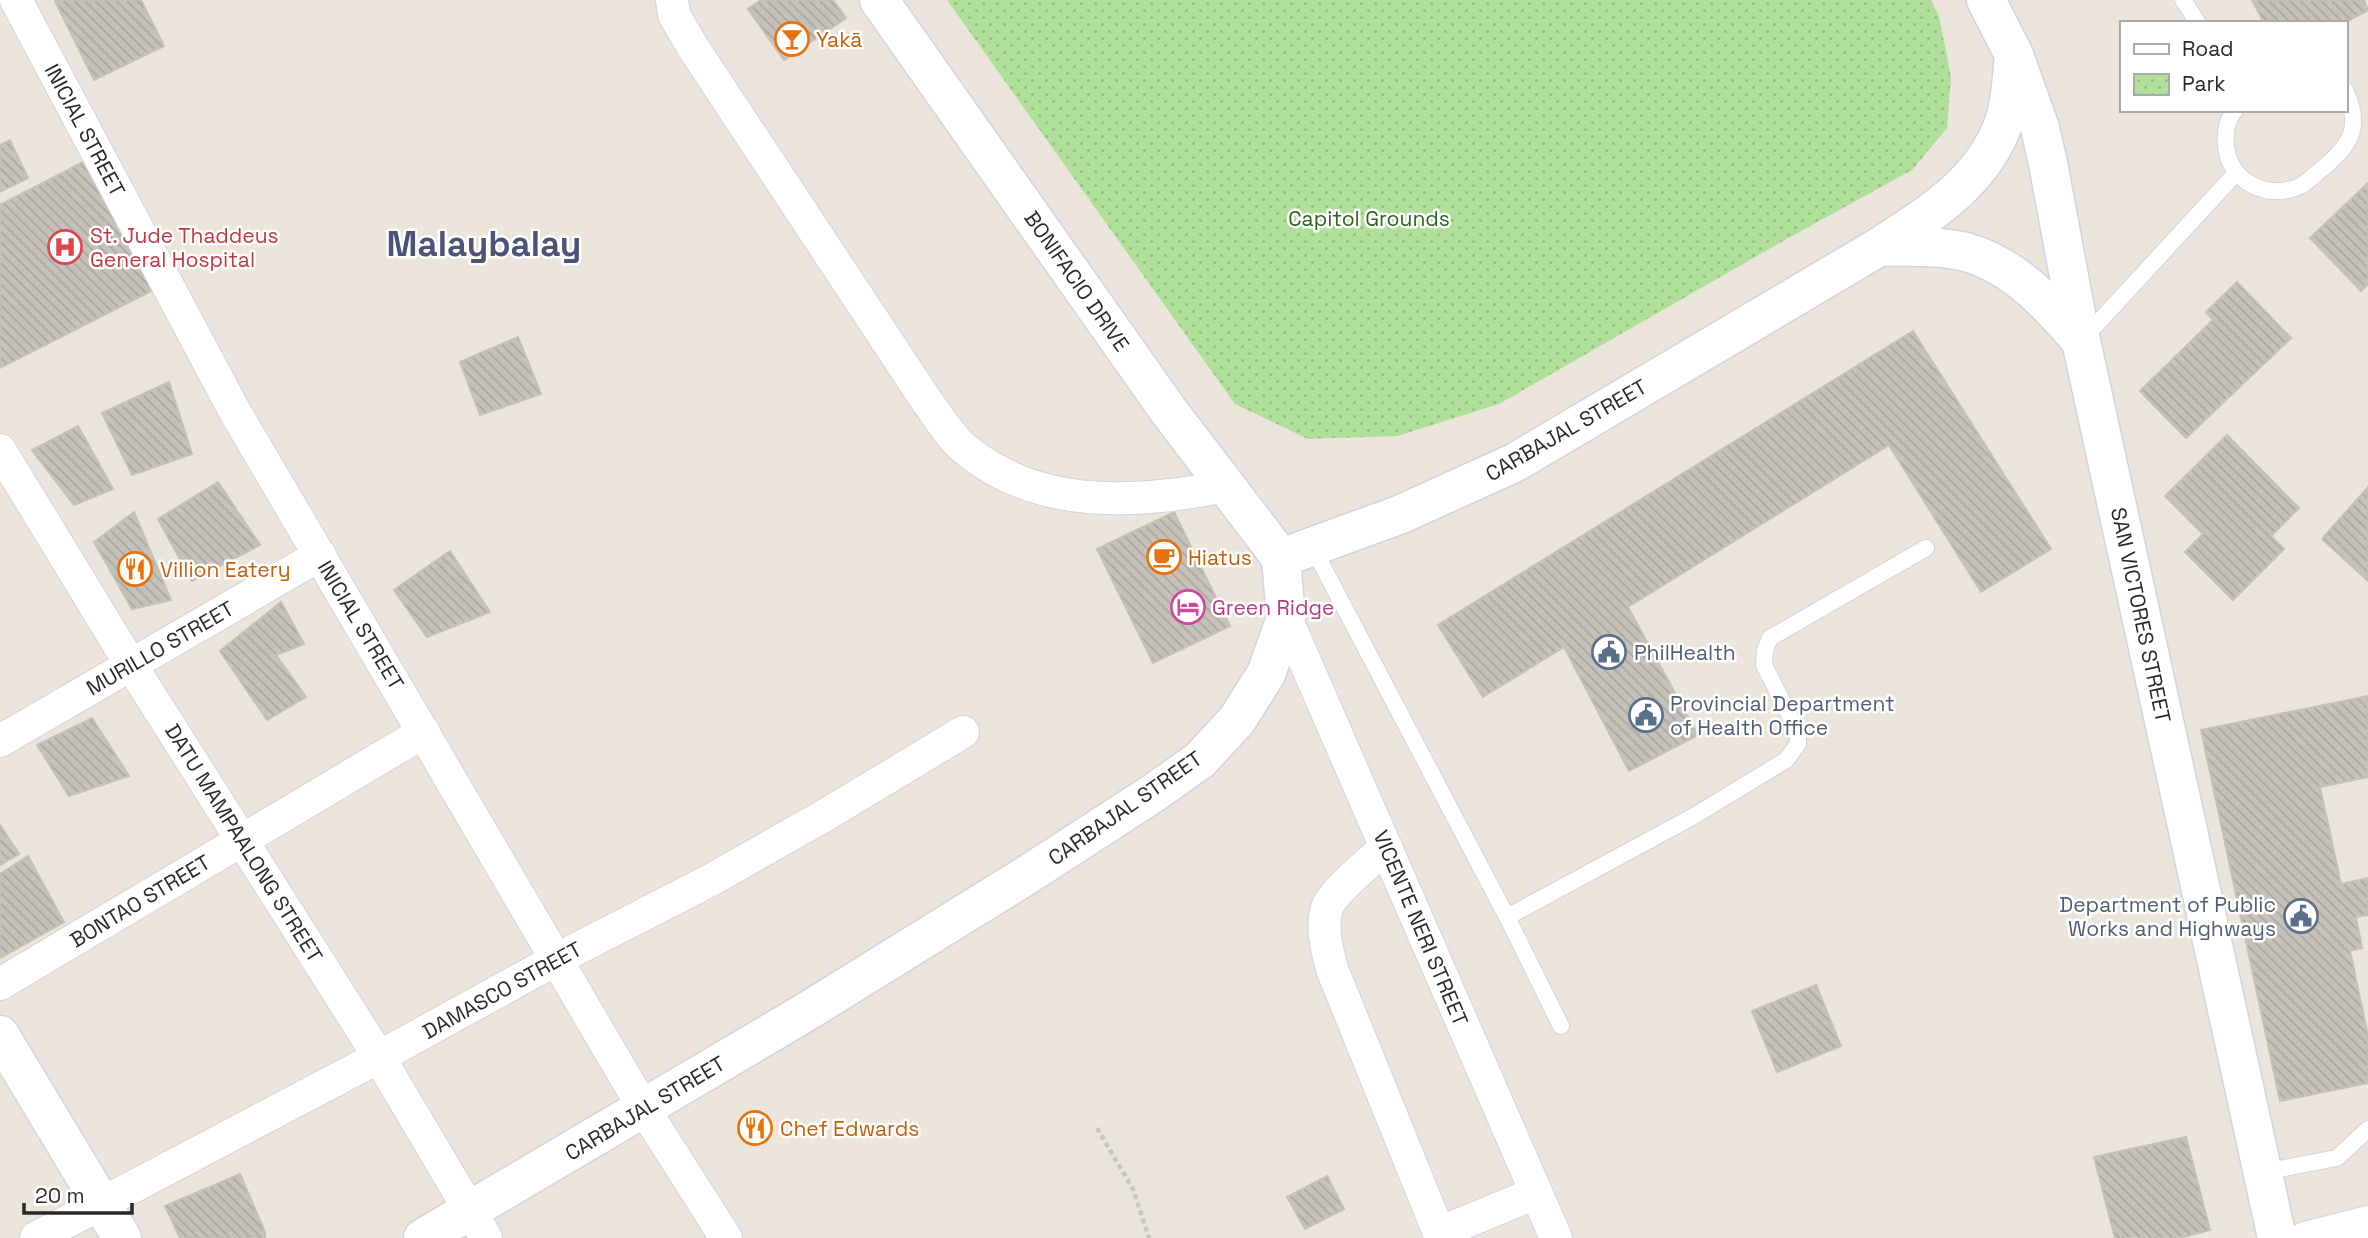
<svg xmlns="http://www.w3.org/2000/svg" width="2368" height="1238" font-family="'Space Grotesk',sans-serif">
<defs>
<pattern id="park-dots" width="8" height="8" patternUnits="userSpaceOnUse" patternTransform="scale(1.75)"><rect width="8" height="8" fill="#b0df9a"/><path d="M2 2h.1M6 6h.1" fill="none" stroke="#97bf85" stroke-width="1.8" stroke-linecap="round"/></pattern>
<pattern id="building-back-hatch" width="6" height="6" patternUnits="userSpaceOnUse" patternTransform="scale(1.75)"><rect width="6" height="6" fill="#c6c2bb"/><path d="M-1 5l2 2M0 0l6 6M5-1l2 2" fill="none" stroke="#aaa7a1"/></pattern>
</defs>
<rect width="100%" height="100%" fill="#ebe5dc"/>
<path fill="url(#park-dots)" d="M947 0H1931L1939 16 1951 77 1947 128 1912 170 1783 241 1499 404 1397 436 1308 439 1235 404Z"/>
<g fill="url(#building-back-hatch)" stroke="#c6c1b5" stroke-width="2">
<path d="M58 0H141L164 46 94 80 55 1Z"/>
<path d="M761 0H833L846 18 784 60 748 9Z"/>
<path d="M2252 0H2364L2368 10 2344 23H2264Z"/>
<path d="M10 140 28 178 0 192V145Z"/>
<path d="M83 162 153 290 0 368V205Z"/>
<path d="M2368 183V284L2361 291 2310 238Z"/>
<path d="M2237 282 2291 338 2186 438 2140 391 2213 320 2206 312Z"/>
<path d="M1913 331 2051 549 1981 592 1889 445 1628 607 1698 735 1629 771 1564 647 1483 697 1438 625Z"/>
<path d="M518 337 541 394 480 415 460 362Z"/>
<path d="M169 382 192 454 132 475 102 413Z"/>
<path d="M78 426 113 489 74 505 32 450Z"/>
<path d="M2227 435 2299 508 2271 536 2284 549 2233 600 2185 552 2203 534 2165 496Z"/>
<path d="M218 482 260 545 192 581 158 519Z"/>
<path d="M2368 487V581L2322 539Z"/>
<path d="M134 512 171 600 132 609 94 542Z"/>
<path d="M1174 512 1230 626 1153 663 1097 549Z"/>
<path d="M450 551 490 612 427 637 394 590Z"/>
<path d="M281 602 304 644 276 655 306 697 267 720 220 651Z"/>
<path d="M2368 696V777L2320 787 2341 884 2368 878V915L2356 917 2362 948 2350 951 2368 1036V1083L2280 1101 2201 730Z"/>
<path d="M92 718 129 776 69 796 37 745Z"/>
<path d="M0 825 19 854 0 865Z"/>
<path d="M28 856 64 922 0 958V874Z"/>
<path d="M1816 985 1841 1046 1777 1072 1752 1011Z"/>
<path d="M2186 1137 2210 1230 2179 1238H2115L2094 1157Z"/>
<path d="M240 1174 265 1232V1238H180L165 1206Z"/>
<path d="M1327 1176 1344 1209 1305 1229 1287 1197Z"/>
</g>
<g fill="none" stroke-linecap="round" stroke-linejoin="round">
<g stroke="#d1d4e1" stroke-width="18">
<g id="service">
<path d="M2183 0 2198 23"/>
<path d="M2235 110C2227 119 2225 133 2226 145 2228 182 2270 202 2302 185 2309 181 2316 173 2323 168 2352 144 2362 126 2345 90"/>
<path d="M2083 339 2236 173"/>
<path d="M1313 548 1507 917 1561 1026"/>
<path d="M1507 917 1694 816 1786 760 1798 744V732L1764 665 1765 650 1770 638 1926 548"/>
<path d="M2263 1172 2337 1158 2368 1129"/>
</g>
</g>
<g stroke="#d1d4e1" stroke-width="34">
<g id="minor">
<path d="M16 0 234 410 644 1109 726 1238"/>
<path d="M672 0 674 15 694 49 926 400C938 416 950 437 966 450 1039 510 1138 504 1225 486"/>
<path d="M0 450 131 665 379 1057 486 1238"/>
<path d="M1286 618 1556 1238"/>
<path d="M0 741 320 555"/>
<path d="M1386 847C1372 860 1333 891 1327 908 1321 927 1327 949 1332 969L1439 1233 1536 1193"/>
<path d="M0 984 424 732"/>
<path d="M36 1238 379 1057 557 959 709 881 822 817 963 732"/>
<path d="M2305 1238 2368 1222"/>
</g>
</g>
<g stroke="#d1d4e1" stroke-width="41">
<g id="tertiary">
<path d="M0 1035 122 1238"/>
<path d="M423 1238 801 1015 1027 875 1152 794 1200 760 1237 720 1266 674 1286 618 1281 558"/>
</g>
</g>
<g stroke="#d1d4e1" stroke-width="41">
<g id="secondary">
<path d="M879 0 1168 410 1281 558 1399 515 1514 463 1879 247C1930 214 1985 181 2005 119 2011 99 2012 76 2014 55"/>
<path d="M1986 0 2014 55 2040 128 2048 163 2081 341 2277 1238"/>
<path d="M1879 247C1907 247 1938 245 1966 252 2015 266 2049 304 2081 341"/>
</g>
</g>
<path stroke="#c7c7c7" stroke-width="4.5" stroke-dasharray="5 3.5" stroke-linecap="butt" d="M1097 1128 1133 1189 1149 1238"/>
<use href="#service" stroke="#fff" stroke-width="16"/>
<use href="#minor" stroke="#fff" stroke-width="32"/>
<use href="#tertiary" stroke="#fff" stroke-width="38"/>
<use href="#secondary" stroke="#fff" stroke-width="38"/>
</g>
<defs>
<g id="bar-ring" transform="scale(1.75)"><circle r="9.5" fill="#fff" stroke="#e8710a" stroke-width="1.5"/><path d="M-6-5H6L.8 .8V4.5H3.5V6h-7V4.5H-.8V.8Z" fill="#e8710a"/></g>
<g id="hospital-ring" transform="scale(1.75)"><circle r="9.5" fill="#fff" stroke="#e0444e" stroke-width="1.5"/><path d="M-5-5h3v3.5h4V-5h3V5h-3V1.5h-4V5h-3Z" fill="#e0444e"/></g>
<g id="cafe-ring" transform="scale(1.75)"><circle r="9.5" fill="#fff" stroke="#e8710a" stroke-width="1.5"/><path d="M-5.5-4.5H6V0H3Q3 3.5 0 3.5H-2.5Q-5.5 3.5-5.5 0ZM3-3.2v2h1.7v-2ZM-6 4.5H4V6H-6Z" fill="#e8710a"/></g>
<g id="restaurant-ring" transform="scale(1.75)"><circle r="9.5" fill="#fff" stroke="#e8710a" stroke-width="1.5"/><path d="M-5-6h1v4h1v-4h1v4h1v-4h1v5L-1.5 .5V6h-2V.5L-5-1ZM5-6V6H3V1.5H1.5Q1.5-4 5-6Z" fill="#e8710a"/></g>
<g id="hotel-ring" transform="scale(1.75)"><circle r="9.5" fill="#fff" stroke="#d1479c" stroke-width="1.5"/><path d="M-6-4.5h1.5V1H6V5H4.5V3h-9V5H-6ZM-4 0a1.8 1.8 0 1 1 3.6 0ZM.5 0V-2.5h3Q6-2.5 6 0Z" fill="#d1479c"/></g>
<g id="civic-ring" transform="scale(1.75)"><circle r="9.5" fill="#fff" stroke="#5c6f8a" stroke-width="1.5"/><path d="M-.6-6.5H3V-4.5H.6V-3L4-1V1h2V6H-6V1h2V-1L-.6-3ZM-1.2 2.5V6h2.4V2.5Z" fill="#5c6f8a"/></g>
</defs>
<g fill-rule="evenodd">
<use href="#bar-ring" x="792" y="39"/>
<use href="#hospital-ring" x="65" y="247"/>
<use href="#cafe-ring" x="1164" y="557"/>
<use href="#restaurant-ring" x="135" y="569"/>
<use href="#hotel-ring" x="1188" y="607"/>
<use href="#civic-ring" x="1609" y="652"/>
<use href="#civic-ring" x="1646" y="715"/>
<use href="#civic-ring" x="2301" y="916"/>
<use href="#restaurant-ring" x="755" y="1128"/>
</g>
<g text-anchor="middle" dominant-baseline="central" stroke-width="5" stroke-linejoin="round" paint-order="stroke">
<g font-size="21" fill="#c56008" stroke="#fff" text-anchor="start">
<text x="816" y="39">Yakā</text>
<text x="1188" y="557">Hiatus</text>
<text x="160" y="569">Villion Eatery</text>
<text x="780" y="1128">Chef Edwards</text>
</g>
<g font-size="21" fill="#292929" stroke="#fff">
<text transform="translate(85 130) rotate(62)">INICIAL STREET</text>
<text transform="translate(1077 281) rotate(55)">BONIFACIO DRIVE</text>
<text transform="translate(1566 430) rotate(-30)">CARBAJAL STREET</text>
<text transform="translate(2141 615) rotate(78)">SAN VICTORES STREET</text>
<text transform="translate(361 625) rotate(59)">INICIAL STREET</text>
<text transform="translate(160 648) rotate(-30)">MURILLO STREET</text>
<text transform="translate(1125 808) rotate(-35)">CARBAJAL STREET</text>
<text transform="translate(244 843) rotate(58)">DATU MAMPAALONG STREET</text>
<text transform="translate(140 901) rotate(-31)">BONTAO STREET</text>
<text transform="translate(1421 928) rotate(67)">VICENTE NERI STREET</text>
<text transform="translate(502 990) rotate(-29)">DAMASCO STREET</text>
<text transform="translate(645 1108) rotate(-31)">CARBAJAL STREET</text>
</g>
<g font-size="21" fill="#29631d" stroke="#fff">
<text x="1369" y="218">Capitol Grounds</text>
</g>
<g font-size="21" fill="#be3a42" stroke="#fff" text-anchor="start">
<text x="90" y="235">St. Jude Thaddeus<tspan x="90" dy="24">General Hospital</tspan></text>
</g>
<g font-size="21" fill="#b23c85" stroke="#fff" text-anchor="start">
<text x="1212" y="607">Green Ridge</text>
</g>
<g font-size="21" fill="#4e5e75" stroke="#fff" text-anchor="start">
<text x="1634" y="652">PhilHealth</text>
<text x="1670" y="703">Provincial Department<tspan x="1670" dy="24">of Health Office</tspan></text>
<text x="2276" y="904" text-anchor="end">Department of Public<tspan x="2276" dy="24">Works and Highways</tspan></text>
</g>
<g font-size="35" font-weight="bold" fill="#4c5278" stroke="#fff">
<text x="484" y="244">Malaybalay</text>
</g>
</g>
<rect x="2120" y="21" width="228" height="91" fill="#ffffff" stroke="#a9a9a9" stroke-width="2"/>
<rect x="2134" y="44" width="35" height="10" fill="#ffffff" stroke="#a9a9a9" stroke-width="2"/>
<text x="2182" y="56" font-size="21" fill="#292929">Road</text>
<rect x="2134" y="74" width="35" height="21" fill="url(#park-dots)" stroke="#a9a9a9" stroke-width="2"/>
<text x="2182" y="91" font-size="21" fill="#292929">Park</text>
<path d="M24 1203v10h108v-10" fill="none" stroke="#292929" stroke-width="3.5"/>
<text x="35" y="1203" font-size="21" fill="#292929" stroke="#ffffff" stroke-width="5" paint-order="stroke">20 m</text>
</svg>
